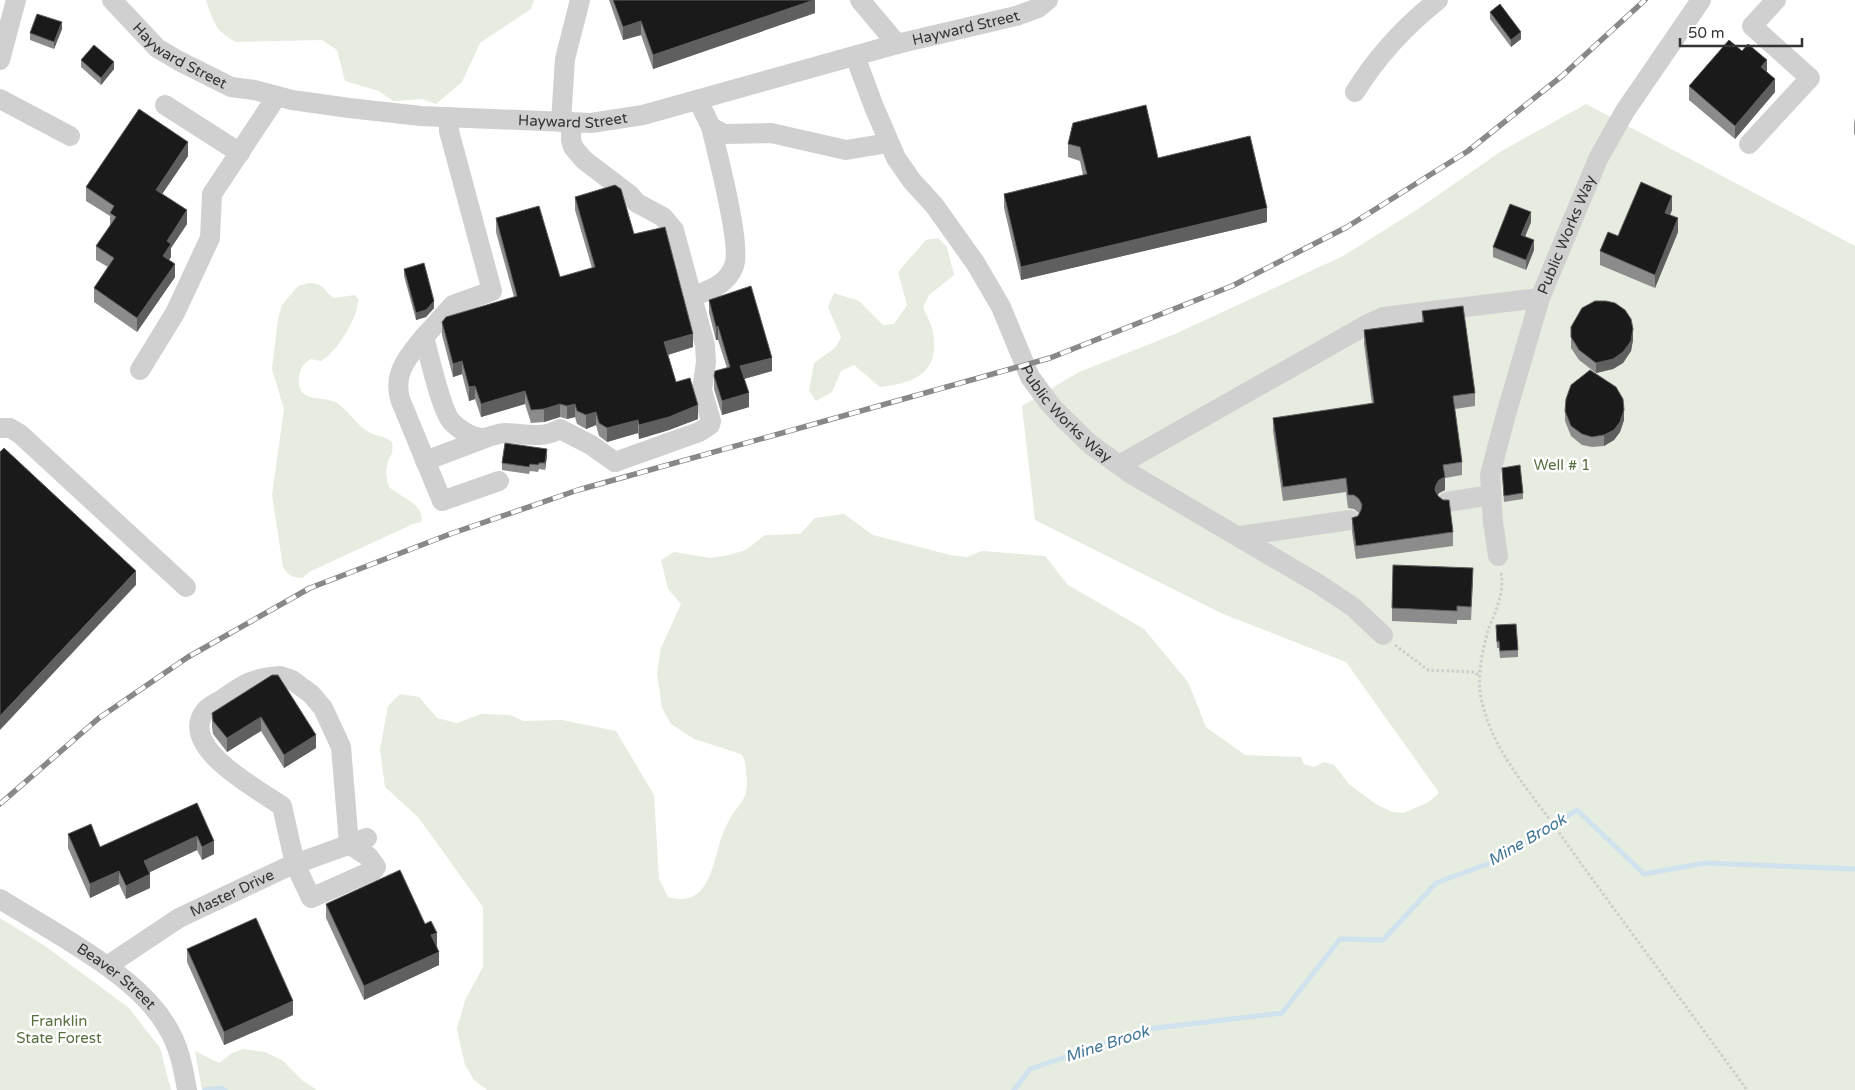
<svg xmlns="http://www.w3.org/2000/svg" width="1855" height="1090" font-family="'Varela Round',sans-serif">
<rect width="100%" height="100%" fill="#fff"/>
<g fill="#e6ecdf">
<path d="M206 0H534L531 9 480 43 462 82 436 104 422 99 393 101 379 91 345 81 337 50 322 40 236 42C215 31 213 21 206 0Z"/>
<path d="M1586 104 1855 246V1090H487L474 1080 465 1065 457 1029 465 1000 483 967V907L418 817 385 787 380 749 388 706 400 694 419 697 437 718 457 723 481 714 510 715 524 721 562 720 616 731 654 795 659 879 668 897C715 911 712 852 727 824 739 800 750 803 746 772 746 765 745 759 741 754L694 739 671 724 662 708 657 673 661 648 681 604 668 589 661 560 674 552 710 558 729 555 746 550 765 535 800 534 815 518 844 514 873 535 950 555 967 557 982 551 1045 556 1068 585 1144 629 1188 682 1206 727 1245 755 1301 757 1304 764 1314 767 1324 762 1334 765 1349 784 1376 804 1392 812 1403 813 1427 803 1438 794V791L1346 662 1223 614 1035 520 1022 406 1079 372 1175 334 1343 256 1418 209 1500 152Z"/>
<path d="M938 238 947 247 954 275 929 295 923 307C926 315 932 324 933 333 940 373 914 383 880 387L854 365 841 371 832 392 816 401 809 391 814 363 836 347 841 337 828 307 834 293 859 301 883 325 894 324 907 305 898 272 926 240Z"/>
<path d="M308 283C325 283 322 290 334 298L355 295 358 299C359 317 336 353 321 361L311 359C304 363 300 368 299 377 296 404 321 395 335 402 347 408 355 424 367 431 375 436 385 436 392 442 394 457 389 454 387 466 385 473 387 480 389 487 400 497 426 505 421 522L413 524 309 572 303 578C294 578 288 576 283 567L272 495 284 409 272 369 278 319 282 305 298 286Z"/>
<path d="M0 918 45 946 129 1008 160 1048 171 1090H0Z"/>
<path d="M243 1049 265 1052 282 1060 303 1081 317 1090H202L195 1051 219 1063 232 1053Z"/>
</g>
<g fill="none" stroke-linecap="round" stroke-linejoin="round">
<g stroke="#cfe2ee" stroke-width="5">
<path d="M205 1090 220 1088 225 1090"/>
<path d="M1014 1090 1030 1069 1147 1029 1282 1013 1340 939 1383 940 1436 883 1496 861 1577 810 1644 874 1705 863 1855 869"/>
</g>
<g stroke="#cdcdcd" stroke-width="3" stroke-dasharray="2.5 2.5" stroke-linecap="butt">
<path d="M1501 573C1505 594 1495 611 1488 631 1482 651 1477 677 1481 698 1492 751 1530 791 1560 834 1621 920 1685 1004 1747 1090"/>
<path d="M1395 645 1428 670 1471 672H1475L1479 676"/>
</g>
<g stroke="#d0d0d0" stroke-width="20">
<path id="s1" d="M112 0 157 48 179 61 231 87 254 90 292 100 349 108 421 116 591 123 643 115 897 44 1016 16 1038 8 1048 0"/>
<path d="M860 0 897 44"/>
<path id="s2" d="M855 56 874 107 896 158 912 181 934 205 976 264 1001 307 1030 377 1049 403 1062 417 1091 445 1133 475 1317 583 1353 607 1383 635"/>
<path d="M0 60 16 0"/>
<path d="M1355 92C1378 55 1404 27 1438 0"/>
<path d="M0 99 70 136"/>
<path d="M698 100 711 127 724 134 771 133 846 150 888 143"/>
<path d="M165 105 240 153"/>
<path d="M449 117V131L492 291 453 305 424 337C429 355 441 409 451 421 458 429 471 437 481 438 490 438 498 432 507 433 526 434 542 439 560 429L591 445 615 462 699 432 710 425 711 421 702 390 706 362 705 345 674 230 663 217 637 203 630 195 584 160 573 147 571 140V122"/>
<path d="M561 122 565 59 580 0"/>
<path d="M1749 144 1810 78 1752 26 1776 0"/>
<path d="M692 297C709 290 727 285 734 266 742 247 717 152 711 127"/>
<path d="M424 337C408 357 393 372 400 399L442 501 499 481"/>
<path d="M140 370 175 313 210 238 212 194 277 96"/>
<path d="M0 428H10L20 434 186 587"/>
<path d="M425 461 486 438"/>
<path d="M1119 465 1368 324 1383 317 1540 298"/>
<path d="M1447 502 1491 495"/>
<path d="M1240 536 1350 520"/>
<path id="s3" d="M1498 556 1493 522 1490 475 1505 418 1540 298 1598 159 1625 111 1701 0"/>
<path d="M280 676 292 680 311 694 323 708 341 747 349 844 369 857 376 867 374 870 311 898 295 864 282 806C259 790 177 747 205 711 209 706 216 703 221 700 244 684 252 678 280 676Z"/>
<path id="s4" d="M0 899C51 931 136 974 166 1025 179 1045 183 1067 187 1090"/>
<path id="s5" d="M107 966 179 918 287 867 367 838"/>
</g>
<g stroke="#888" stroke-width="5.5">
<path id="rail" d="M0 804 99 718 188 657 310 588 450 534 578 490 1050 358 1232 286 1347 227 1468 151 1562 76 1645 0"/>
</g>
<use href="#rail" stroke="#fff" stroke-width="4" stroke-dasharray="11" stroke-linecap="butt"/>
</g>
<g fill="#8c8c8c">
<path d="M609 0H815V13L653 69 641 35 623 40Z"/>
<path d="M1490 12 1521 39 1511 47 1490 19Z"/>
<path d="M62 29 54 49 30 40V33Z"/>
<path d="M81 60 114 69 101 85 81 67Z"/>
<path d="M1767 72 1775 92 1735 139 1689 100V86Z"/>
<path d="M1855 118V135L1854 134V124Z"/>
<path d="M1068 144 1158 158 1267 222 1021 280 1004 208V194L1083 175 1080 161 1068 157Z"/>
<path d="M188 156 162 194 187 224 171 248V257L169 260 175 277 137 332 94 302V288L108 267 96 260V246L110 226V216L86 201V187Z"/>
<path d="M575 197 634 234 693 347 668 355 676 382 698 419 669 430 639 439 638 433 607 442 599 436 596 425 586 429 577 424 575 417 567 419 560 417 544 422 531 423 525 404 481 417 475 399 469 401 462 374 453 377 442 335V322L514 297 496 232V218L560 277 592 268 575 210Z"/>
<path d="M1672 210 1670 215 1678 232 1655 288 1600 265V251L1618 236Z"/>
<path d="M1531 222 1525 237 1534 250 1526 270 1493 257V247Z"/>
<path d="M404 269 434 308 426 317 416 320 404 276Z"/>
<path d="M709 300 772 371 744 379 749 407 722 415 714 389V376L727 368 718 340H716L709 313Z"/>
<path d="M1422 311 1475 393V406L1455 409 1462 462V475L1445 478V490L1439 493 1438 495 1453 532V546L1356 559 1352 532V518L1358 516 1359 513 1354 509 1348 508 1346 492 1283 501 1273 431V418L1372 404 1364 344V330L1422 322Z"/>
<path d="M1571 327 1633 340 1631 351 1623 363 1613 369 1596 373 1579 360 1571 348Z"/>
<path d="M1565 411 1624 420 1620 432 1614 440 1604 446 1592 447 1582 445 1571 436 1565 421Z"/>
<path d="M547 456 545 470 539 469 538 472 530 471 529 474 502 470V463Z"/>
<path d="M1502 468 1523 493V499L1504 502Z"/>
<path d="M1473 582 1471 620H1457V624L1392 621V608Z"/>
<path d="M1496 625 1518 650V657L1500 658 1499 648H1497Z"/>
<path d="M272 675 316 748 284 768 261 731 227 752 213 734 212 727V713Z"/>
<path d="M197 803 214 854 202 860 197 850 149 872 150 888 126 899 119 884 90 898 68 848V834L100 847Z"/>
<path d="M326 904 425 924 437 946 439 965 364 1000 326 918Z"/>
<path d="M187 949 293 1015 224 1045 187 962Z"/>
</g>
<g fill="#5f5f5f">
<path d="M815 0V13L653 69V55Z"/>
<path d="M641 21V35L623 40V27Z"/>
<path d="M62 22V29L54 49V42Z"/>
<path d="M1521 32V39L1511 47V40Z"/>
<path d="M1767 60V74L1761 67Z"/>
<path d="M114 62V69L101 85V78Z"/>
<path d="M1775 79V92L1735 139V126Z"/>
<path d="M188 142V156L156 203V190Z"/>
<path d="M1672 196V210L1665 226V213Z"/>
<path d="M1267 208V222L1021 280V267Z"/>
<path d="M187 210V224L171 248V257L163 269V256L167 241Z"/>
<path d="M1531 212V222L1521 246V235Z"/>
<path d="M1678 218V232L1655 288V275Z"/>
<path d="M1534 240V250L1526 270V260Z"/>
<path d="M175 264V277L137 332V318Z"/>
<path d="M434 301V308L426 317 416 320V313Z"/>
<path d="M718 326V340H716V327Z"/>
<path d="M1633 329V340L1631 351 1623 363 1613 369 1596 373V363Z"/>
<path d="M693 334V347L664 356V342Z"/>
<path d="M772 358V371L740 380V366Z"/>
<path d="M462 361V374L453 377V364Z"/>
<path d="M475 386V399L469 401V387Z"/>
<path d="M525 391V404L481 417V404Z"/>
<path d="M749 393V407L722 415V401Z"/>
<path d="M560 404V417L544 422V409Z"/>
<path d="M575 404V417L567 419V406Z"/>
<path d="M698 405V419L669 430 639 439V425Z"/>
<path d="M1624 410V420L1620 432 1614 440 1604 446V435Z"/>
<path d="M596 412V425L586 429V415Z"/>
<path d="M638 420V433L607 442V428Z"/>
<path d="M547 449V456L545 470V463Z"/>
<path d="M1445 477V490L1439 493 1436 498V485L1439 480Z"/>
<path d="M136 571V585L0 730V716Z"/>
<path d="M261 717V731L227 752V738Z"/>
<path d="M316 735V748L284 768V755Z"/>
<path d="M197 836V850L144 875V861Z"/>
<path d="M214 841V854L202 860V847Z"/>
<path d="M119 871V884L90 898V884Z"/>
<path d="M150 874V888L126 899V886Z"/>
<path d="M437 933V946L431 949V935Z"/>
<path d="M439 952V965L364 1000V986Z"/>
<path d="M293 1001V1015L224 1045V1032Z"/>
</g>
<g fill="#1a1a1a" stroke="#5f5f5f">
<path d="M613 0H814L653 55 641 21 623 27Z"/>
<path d="M1500 4 1521 32 1511 40 1490 12Z"/>
<path d="M37 14 62 22 54 42 30 33Z"/>
<path d="M1729 40 1742 51 1748 44 1767 60 1761 67 1775 79 1735 126 1689 86Z"/>
<path d="M94 45 114 62 101 78 81 60Z"/>
<path d="M1146 105 1158 158 1250 136 1267 208 1021 267 1004 194 1087 174 1080 147 1068 144 1073 123Z"/>
<path d="M139 109 188 142 156 190 187 210 167 241 171 244 163 256 175 264 137 318 94 288 114 258 96 246 116 217 110 213 114 206 86 187Z"/>
<path d="M1641 182 1672 196 1665 213 1678 218 1655 275 1600 251 1608 232 1618 236Z"/>
<path d="M615 185 621 189 634 234 665 227 693 334 664 342 676 382 690 378 698 405 669 417 639 425 638 420 607 428 599 423 596 412 586 415 577 411 575 404 567 406 560 404 544 409 531 410 525 391 481 404 475 386 469 387 462 361 453 364 442 322 446 317 517 296 496 218 539 206 560 277 595 267 575 197Z"/>
<path d="M1510 204 1531 212 1521 235 1534 240 1526 260 1493 247Z"/>
<path d="M424 263 434 301 426 310 416 313 404 269Z"/>
<path d="M751 286 772 358 740 366 749 393 722 401 714 376 715 371 730 367 718 326 716 327 709 300Z"/>
<path d="M1595 301H1606L1615 303 1625 310 1631 319 1633 329 1631 341 1623 352 1613 359 1596 363 1579 350 1571 337V327L1582 308Z"/>
<path d="M1463 306 1475 393 1453 396 1462 462 1443 465 1445 477 1439 480 1436 485 1435 490 1438 496 1443 500H1449L1453 532 1356 546 1352 518 1358 516 1361 510 1362 505 1359 499 1354 495H1348L1346 478 1283 487 1273 418 1374 403 1364 330 1424 322 1422 311Z"/>
<path d="M1590 370 1616 387 1623 399 1624 410 1620 422 1614 430 1604 435 1592 437 1582 434 1571 426 1565 411 1566 399 1571 385Z"/>
<path d="M505 443 547 449 545 463H539L538 465 530 464 529 467 502 463Z"/>
<path d="M4 448 136 571 0 716V452Z"/>
<path d="M1520 465 1523 493 1504 496 1502 468Z"/>
<path d="M1393 565 1473 568 1471 607 1457 606V611L1392 608Z"/>
<path d="M1516 624 1518 650 1500 651 1499 641 1497 642 1496 625Z"/>
<path d="M272 675H278L316 735 284 755 261 717 227 738 213 721 212 713Z"/>
<path d="M197 803 214 841 202 847 197 836 144 861 150 874 126 886 119 871 90 884 68 834 91 824 100 847Z"/>
<path d="M400 870 425 924 431 921 437 933 431 935 439 952 364 986 326 904Z"/>
<path d="M256 918 293 1001 224 1032 187 949Z"/>
</g>
<g text-anchor="middle" dominant-baseline="central" stroke-width="5" stroke-linejoin="round" paint-order="stroke">
<g font-size="15" fill="#333" stroke="#fff">
<text stroke="none"><textPath href="#s1" startOffset="899">Hayward Street</textPath></text>
<text stroke="none"><textPath href="#s1" startOffset="89">Hayward Street</textPath></text>
<text stroke="none"><textPath href="#s1" startOffset="494">Hayward Street</textPath></text>
<text stroke="none"><textPath href="#s3" startOffset="334">Public Works Way</textPath></text>
<text stroke="none"><textPath href="#s2" startOffset="420">Public Works Way</textPath></text>
<text stroke="none"><textPath href="#s5" startOffset="145">Master Drive</textPath></text>
<text stroke="none"><textPath href="#s4" startOffset="140">Beaver Street</textPath></text>
</g>
<g font-size="15" fill="#56703f" stroke="#fff">
<text x="1562" y="465">Well # 1</text>
<text x="59" y="1021">Franklin<tspan x="59" dy="17">State Forest</tspan></text>
</g>
<g font-size="16" font-style="italic" fill="#3f7597" stroke="#fff">
<text transform="translate(1527 840) rotate(-30)">Mine Brook</text>
<text transform="translate(1107 1044) rotate(-18)">Mine Brook</text>
</g>
</g>
<path d="M1680 38v8h122v-8" fill="none" stroke="#333333" stroke-width="2.5"/>
<text x="1688" y="38" font-size="15" fill="#333333" stroke="#ffffff" stroke-width="4" paint-order="stroke">50 m</text>
</svg>
